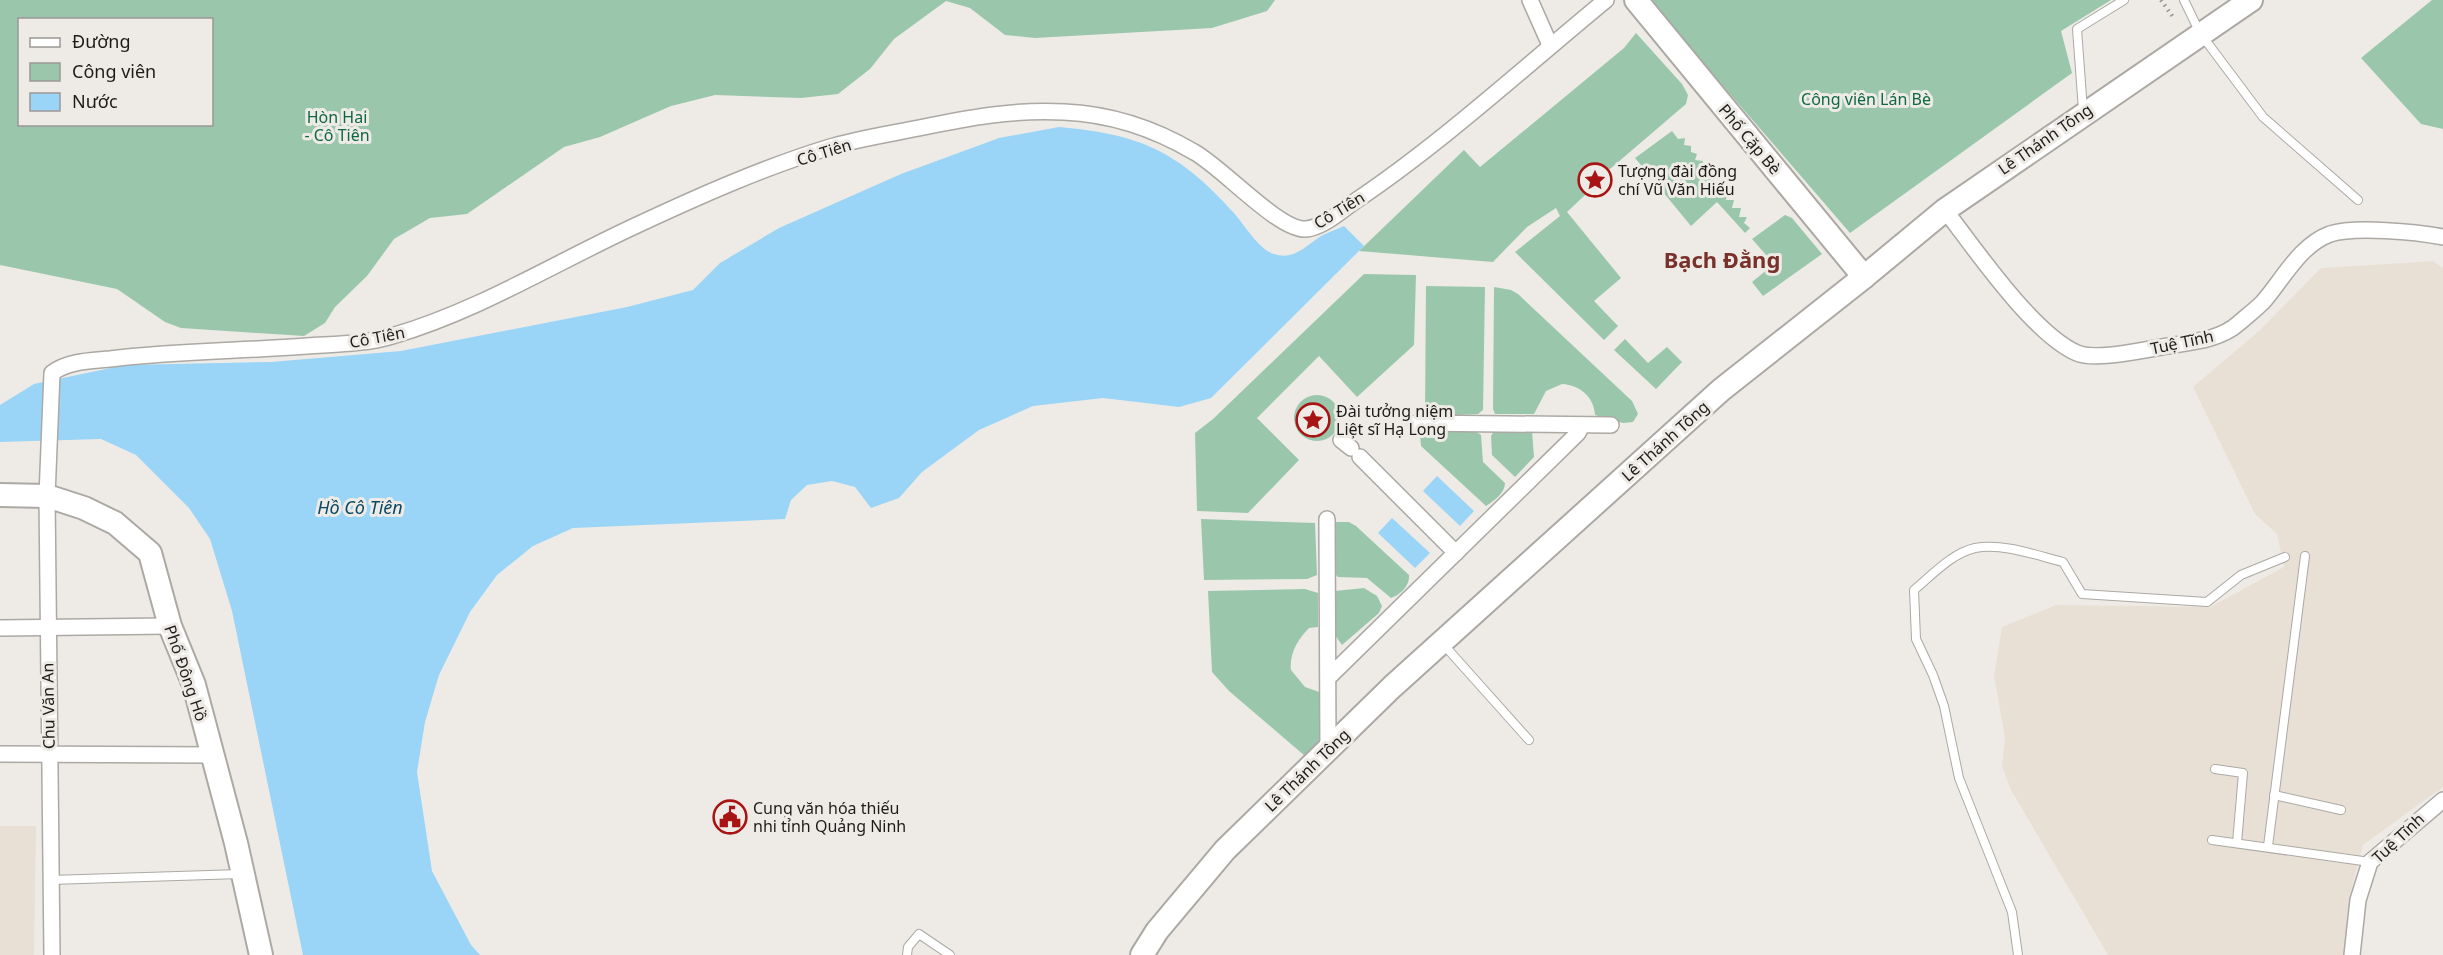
<svg xmlns="http://www.w3.org/2000/svg" width="2443" height="955" font-family="'Noto Sans',sans-serif">
<rect width="100%" height="100%" fill="#eeebe6"/>
<g fill="#e8e0d5">
<path d="M2433 261 2443 268V787L2363 845 2349 898 2347 955H2108L2011 790 2002 766 2005 737 1994 676 2002 627 2056 605 2210 607 2284 567 2277 534 2255 514 2193 387 2260 330 2321 268Z"/>
<path d="M0 826H36L34 955H0Z"/>
</g>
<g fill="#9ac7ac" fill-rule="evenodd">
<path d="M0 0H1275L1267 11 1212 28 1035 38 1005 35 970 8 946 1 894 39 870 69 838 94 801 98 715 95 671 106 600 137 564 147 467 214 430 218 394 239 367 276 335 307 325 323 304 336 181 328 165 322 117 289 0 265ZM20 20H212V124H20Z"/>
<path d="M1649 0H2111L2061 31 2072 73 1850 233Z"/>
<path d="M2432 0H2443V129L2421 124 2361 58Z"/>
<path d="M1636 33 1682 84 1688 95 1686 104 1610 169 1589 171 1582 184 1585 195 1567 212 1621 278 1594 301 1618 326 1604 340 1515 252 1560 216 1556 208 1527 227 1493 262 1359 251 1464 150 1480 167 1624 48Z"/>
<path d="M1672 131 1678 139 1685 138 1684 145 1691 146V152L1697 154 1695 160 1703 161 1702 169H1709L1707 177 1715 178 1713 184 1721 185 1720 194 1727 193 1726 200H1734L1732 208H1741L1739 217H1747L1744 223 1750 228 1745 233 1717 202 1691 226 1635 158Z"/>
<path d="M1785 215 1792 218 1822 254 1763 296 1752 282 1774 264 1752 239Z"/>
<path d="M1364 274 1416 275 1414 345 1357 397 1319 356 1257 418 1299 460 1248 513 1197 511 1195 433 1213 419Z"/>
<path d="M1426 286 1485 287 1483 410 1478 414 1431 416 1425 413Z"/>
<path d="M1494 287 1511 290 1518 294 1632 401 1638 414 1633 422 1623 423 1595 415C1594 397 1580 385 1562 384L1546 391 1534 414H1495L1493 409Z"/>
<path d="M1625 339 1648 363 1667 347 1682 362 1656 389 1614 350Z"/>
<circle cx="1317" cy="418" r="23"/>
<path d="M1430 431H1475L1481 435 1483 462 1505 483C1505 493 1495 500 1486 506L1421 446 1420 434Z"/>
<path d="M1494 431H1532L1534 457 1515 477 1492 455 1491 436Z"/>
<path d="M1201 519 1315 523 1317 575 1307 579 1204 580Z"/>
<path d="M1335 522H1349L1356 526 1409 575C1410 586 1400 595 1391 598L1367 578 1338 577 1335 574Z"/>
<path d="M1364 588 1377 596 1382 606 1379 613 1342 645 1335 635V591Z"/>
<path d="M1305 589 1318 593V627L1309 628C1298 639 1289 654 1291 670L1305 687 1322 693 1323 740 1305 756 1229 691 1212 672 1208 591Z"/>
</g>
<g fill="#9ad5f7">
<path d="M1059 127C1140 134 1178 151 1233 212 1244 224 1259 250 1274 254 1295 261 1307 244 1323 235 1330 232 1337 229 1344 226L1364 246 1211 398 1179 407 1103 398 1033 406 979 430 922 472 899 498 871 508 855 487 832 481 807 485 791 500 785 519 573 528 533 546 497 575 470 612 439 675 425 722 417 772 432 871 471 945 480 955H303L232 611 210 539 189 508 136 455 101 439 0 442V405L34 384 125 365 271 362 401 351 627 307 693 290 720 263 779 228 901 174 999 138Z"/>
<path d="M1437 476 1474 511 1460 526 1423 491Z"/>
<path d="M1392 518 1430 553 1415 568 1378 533Z"/>
</g>
<g fill="none" stroke-linecap="round" stroke-linejoin="round">
<g stroke="#aca9a4" stroke-width="10">
<g id="lane">
<path d="M2184 0 2200 33 2263 117 2358 200"/>
<path d="M2083 110 2077 29 2124 0"/>
<path d="M1444 645 1529 740"/>
<path d="M2215 769 2243 773 2237 843"/>
<path d="M2274 795 2341 810"/>
<path d="M2212 840 2370 862"/>
<path d="M2268 846 2305 556"/>
<path d="M50 880 241 874"/>
<path d="M907 955 908 947 919 934 950 955"/>
<path d="M2018 955 2012 912 1959 778 1944 706 1933 675 1916 639 1914 590C1931 576 1952 553 1975 548 2004 543 2035 555 2063 562L2082 594 2207 602 2241 575 2285 557"/>
</g>
</g>
<g stroke="#aca9a4" stroke-width="18">
<g id="street">
<path d="M1530 0 1550 45"/>
<path d="M1945 210C1975 249 2033 334 2077 353 2095 361 2142 350 2162 347 2189 342 2219 341 2239 323 2247 316 2256 309 2263 302 2283 279 2300 245 2330 234 2355 226 2416 232 2443 237"/>
<path d="M1416 423 1611 425"/>
<path d="M1341 440 1351 448"/>
<path d="M1360 457 1456 553"/>
<path d="M1327 519 1328 750"/>
<path d="M0 628 170 626"/>
<path d="M1329 677 1578 433 1582 425"/>
<path d="M0 754 213 755"/>
<path d="M52 955 47 496 52 373C68 361 90 361 110 359 175 351 241 351 307 346 336 344 365 344 392 336 478 311 555 263 635 226 697 197 762 168 827 148 856 139 889 134 919 128 967 118 1015 109 1064 112 1110 114 1155 129 1194 152 1222 167 1279 231 1306 229 1321 228 1339 213 1351 204 1441 144 1522 69 1606 0"/>
<path d="M2352 955 2358 900 2370 862 2443 800"/>
</g>
</g>
<g stroke="#aca9a4" stroke-width="26">
<g id="secondary">
<path d="M1636 0 1864 277"/>
<path d="M0 495 47 496 84 508 115 523 150 553 170 626 194 685 236 843 261 955"/>
<path d="M1142 955 1157 931 1225 850 1392 687 1721 390 1864 277 1945 210 2251 0"/>
</g>
</g>
<g stroke="#94918e" stroke-width="4" stroke-dasharray="1.5 4.5" stroke-linecap="butt">
<path d="M2161 0 2173 17"/>
<path d="M1314 413 1330 428"/>
</g>
<use href="#lane" stroke="#fff" stroke-width="8"/>
<use href="#street" stroke="#fff" stroke-width="15"/>
<use href="#secondary" stroke="#fff" stroke-width="22"/>
</g>
<defs>
<g id="sight-ring" transform="scale(1.725)"><circle r="9.5" fill="#eeebe6" stroke="#a81413" stroke-width="1.5"/><path d="M0-6L1.8-2.2L6-1.7L2.9 1.2L3.7 5.4L0 3.3L-3.7 5.4L-2.9 1.2L-6-1.7L-1.8-2.2Z" fill="#a81413"/></g>
<g id="civic-ring" transform="scale(1.725)"><circle r="9.5" fill="#eeebe6" stroke="#a81413" stroke-width="1.5"/><path d="M-.6-6.5H3V-4.5H.6V-3L4-1V1h2V6H-6V1h2V-1L-.6-3ZM-1.2 2.5V6h2.4V2.5Z" fill="#a81413"/></g>
</defs>
<g fill-rule="evenodd">
<use href="#sight-ring" x="1595" y="180"/>
<use href="#sight-ring" x="1313" y="420"/>
<use href="#civic-ring" x="730" y="817"/>
</g>
<g text-anchor="middle" dominant-baseline="central" stroke-width="6" stroke-linejoin="round" paint-order="stroke">
<g font-size="16" fill="#0e6841" stroke="#eeebe6">
<text x="1866" y="99">Công viên Lán Bè</text>
<text x="337" y="117">Hòn Hai<tspan x="337" dy="18">- Cô Tiên</tspan></text>
</g>
<g font-size="16" fill="#1e1c1b" stroke="#eeebe6">
<text transform="translate(1750 139) rotate(50)">Phố Cặp Bè</text>
<text transform="translate(2045 139) rotate(-35)">Lê Thánh Tông</text>
<text transform="translate(824 152) rotate(-17)">Cô Tiên</text>
<text transform="translate(1339 210) rotate(-31)">Cô Tiên</text>
<text transform="translate(377 337) rotate(-11)">Cô Tiên</text>
<text transform="translate(2182 342) rotate(-12)">Tuệ Tĩnh</text>
<text transform="translate(1665 441) rotate(-42)">Lê Thánh Tông</text>
<text transform="translate(186 673) rotate(71)">Phố Đông Hồ</text>
<text transform="translate(48 706) rotate(-91)">Chu Văn An</text>
<text transform="translate(1307 770) rotate(-44)">Lê Thánh Tông</text>
<text transform="translate(2398 838) rotate(-43)">Tuệ Tĩnh</text>
</g>
<g font-size="16" fill="#1e1c1b" stroke="#eeebe6" text-anchor="start">
<text x="1618" y="171">Tượng đài đồng<tspan x="1618" dy="18">chí Vũ Văn Hiếu</tspan></text>
<text x="1336" y="411">Đài tưởng niệm<tspan x="1336" dy="18">Liệt sĩ Hạ Long</tspan></text>
<text x="753" y="808">Cung văn hóa thiếu<tspan x="753" dy="18">nhi tỉnh Quảng Ninh</tspan></text>
</g>
<g font-size="18" font-style="italic" fill="#094965" stroke="#eeebe6">
<text x="360" y="507">Hồ Cô Tiên</text>
</g>
<g font-size="22" font-weight="bold" fill="#78322b" stroke="#eeebe6">
<text x="1722" y="259">Bạch Đằng</text>
</g>
</g>
<rect x="18" y="18" width="195" height="108" fill="#eeebe6" stroke="#9b9895" stroke-width="1.5"/>
<rect x="30" y="38" width="30" height="9" fill="#ffffff" stroke="#9b9895" stroke-width="1.5"/>
<text x="72" y="48" font-size="18" fill="#1e1c1b">Đường</text>
<rect x="30" y="63" width="30" height="18" fill="#9ac7ac" stroke="#9b9895" stroke-width="1.5"/>
<text x="72" y="78" font-size="18" fill="#1e1c1b">Công viên</text>
<rect x="30" y="93" width="30" height="18" fill="#9ad5f7" stroke="#9b9895" stroke-width="1.5"/>
<text x="72" y="108" font-size="18" fill="#1e1c1b">Nước</text>
</svg>
